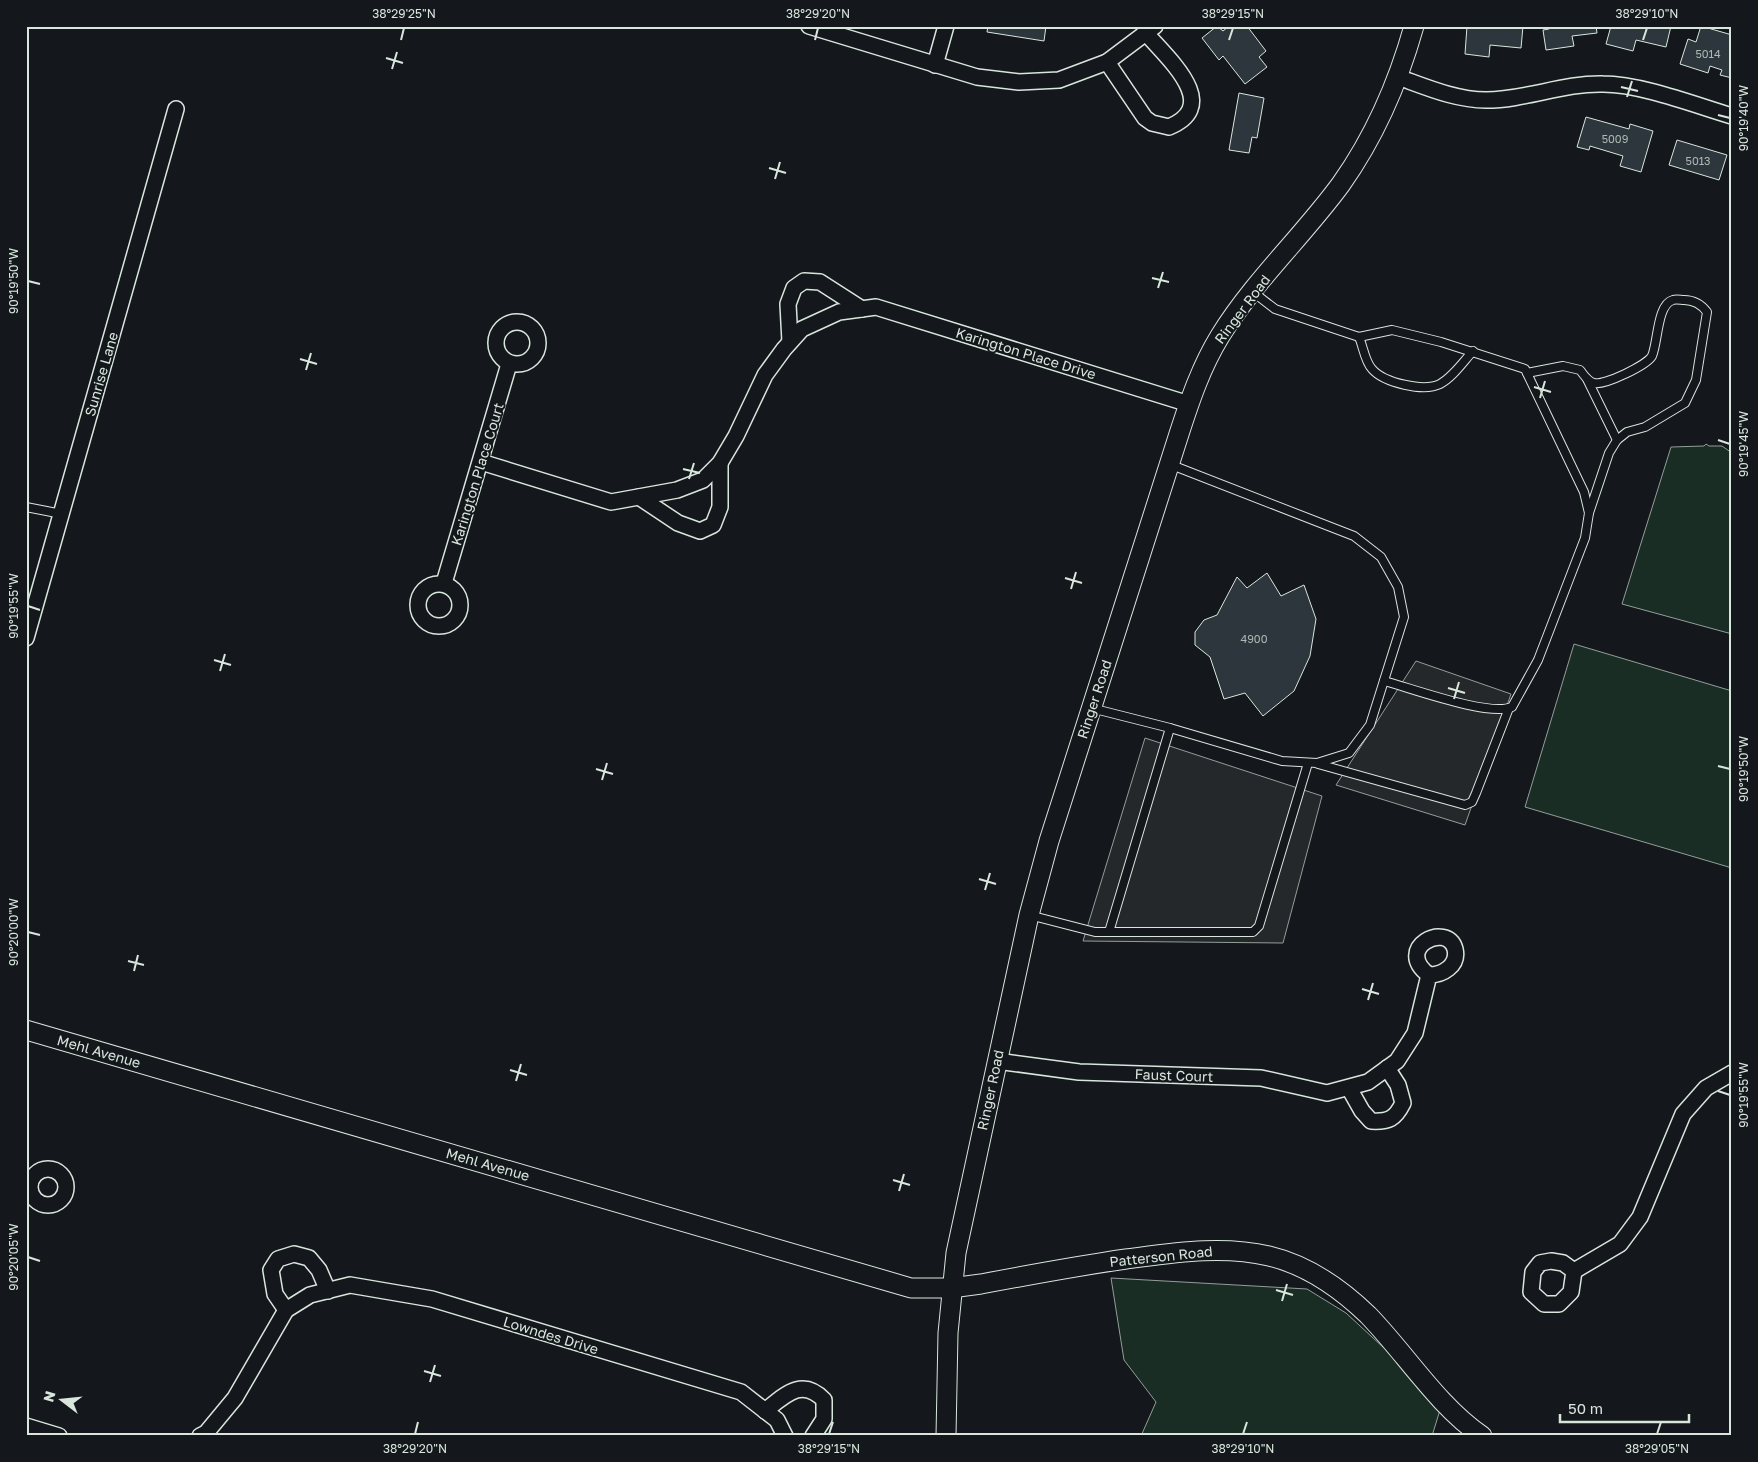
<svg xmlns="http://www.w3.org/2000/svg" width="1758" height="1462" font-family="'Golos Text',sans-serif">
<rect width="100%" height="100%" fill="#14181c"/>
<g fill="#1a2d24" stroke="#939e99">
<path d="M1706 444 1709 446H1722L1732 453V634L1622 604 1671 447 1704 446Z"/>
<path d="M1574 644 1732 691V868L1525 807Z"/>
<path d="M1111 1278 1307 1289 1346 1313 1385 1349 1440 1410 1432 1436H1141L1156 1402 1124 1360Z"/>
</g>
<g fill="#24282b" stroke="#939e99">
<path d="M1416 661 1511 694 1465 825 1336 785Z"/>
<path d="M1145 738 1322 796 1283 943 1083 941Z"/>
</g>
<g fill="#2c363c" stroke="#d8e6dc">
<path d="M988 26H1046L1044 41 987 32Z"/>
<path d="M1217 26 1223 31 1229 26H1247L1266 51 1259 57 1267 67 1245 84 1223 56 1219 60 1202 38Z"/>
<path d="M1467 26H1523L1521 48 1490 45 1489 57 1465 54Z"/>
<path d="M1548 26H1596L1597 33 1572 36 1574 46 1546 50 1543 30 1549 29Z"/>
<path d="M1611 26H1671L1666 47 1636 40 1633 51 1606 44Z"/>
<path d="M1701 26 1732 35V78L1720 75 1722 70 1710 66 1708 73 1680 64 1688 39 1696 42Z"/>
<path d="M1239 93 1264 98 1257 138 1252 137 1249 153 1229 150Z"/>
<path d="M1586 117 1629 129 1630 124 1653 131 1641 172 1620 166 1623 156 1590 146 1589 150 1577 147Z"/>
<path d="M1677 140 1727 155 1719 180 1669 165Z"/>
<path d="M1267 573 1281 596 1304 585 1316 619 1310 656 1294 691 1263 716 1245 693 1224 699 1210 657 1195 645V632L1204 620 1217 615 1237 577 1247 588Z"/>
</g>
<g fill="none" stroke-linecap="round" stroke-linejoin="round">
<g stroke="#d8e6dc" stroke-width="10">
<g id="service">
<path d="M1253 292 1275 309 1359 337 1392 330 1441 342 1525 369 1584 492 1589 513 1585 538 1538 660 1512 707C1489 717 1411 688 1384 681"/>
<path d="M1359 337C1363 346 1365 362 1372 369 1384 383 1424 392 1440 384 1453 377 1463 362 1473 351"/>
<path d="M1527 373 1563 366 1580 370C1584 375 1587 381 1594 383 1604 386 1647 365 1652 356 1658 343 1657 304 1673 300 1676 299 1681 300 1684 300 1694 300 1701 304 1707 312L1696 380 1685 403 1645 427 1627 432 1617 440 1609 453 1589 513"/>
<path d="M1587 379 1617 440"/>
<path d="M26 507 62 514"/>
<path d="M1091 708 1170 728 1282 761 1317 763 1349 753 1370 725 1404 617 1398 587 1381 557 1354 536 1169 464"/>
<path d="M1318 764 1465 805 1472 802 1476 793 1509 708"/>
<path d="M1029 915 1095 932H1253L1259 926 1308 763"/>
<path d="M1109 932 1170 728"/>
</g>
</g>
<g stroke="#d8e6dc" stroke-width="18">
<g id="minor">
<path d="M809 26 977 77 1019 82 1059 80 1107 62 1155 26"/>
<path d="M1107 62 1145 118 1152 123 1169 127C1223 105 1166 57 1145 32"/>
<path d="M935 65 946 26"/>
<path d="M1398 77C1426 87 1456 100 1486 100 1526 100 1563 83 1603 84 1641 84 1695 105 1732 116"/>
<circle cx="517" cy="343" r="21"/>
<path d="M790 342 788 304 794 288 804 281 820 282 862 309"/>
<path d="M481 462 611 502 677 490 703 480 720 463 736 436 765 375 784 349 802 329 839 312 876 307 1189 404"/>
<path d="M639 497 678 523 700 531 713 525 720 507V463"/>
<path d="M444 583 509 364"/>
<circle cx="439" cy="605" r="21"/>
<path d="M26 638 176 109"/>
<path d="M997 1061 1079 1072 1261 1078 1327 1093 1368 1082 1397 1061 1415 1033 1429 975C1393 948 1447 921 1455 949 1459 966 1442 975 1429 975"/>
<path d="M1349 1088 1362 1111 1371 1121C1389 1122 1395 1119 1403 1103L1398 1085 1387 1068"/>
<circle cx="48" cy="1187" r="18"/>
<path d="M1551 1261 1563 1263 1574 1271 1571 1292 1559 1304H1544L1531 1292 1533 1272 1540 1263Z"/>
<path d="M1574 1271 1620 1244 1640 1217 1683 1114 1706 1088 1732 1073"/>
<path d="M286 1310 275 1294 271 1270 278 1259 294 1254 309 1258 319 1270 328 1291"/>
<path d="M765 1411C785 1395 802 1377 824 1400V1419L813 1436"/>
<path d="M26 1426 59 1436"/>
<path d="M200 1436 206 1433 235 1398 286 1310 310 1295 350 1285 432 1299 741 1392 777 1420 785 1436"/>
</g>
</g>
<g stroke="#d8e6dc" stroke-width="21">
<g id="tertiary">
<path d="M26 1030 911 1288H951L981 1284C1029 1275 1078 1266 1126 1259 1173 1253 1221 1245 1269 1256 1307 1265 1340 1288 1368 1315 1406 1354 1437 1405 1482 1436"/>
<path d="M946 1436 948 1333 956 1253 1029 915 1049 841 1179 434C1190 400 1201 367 1220 336 1254 281 1303 236 1341 184 1375 136 1398 83 1414 26"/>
</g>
</g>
<use href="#service" stroke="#14181c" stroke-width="8"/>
<use href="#minor" stroke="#14181c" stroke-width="15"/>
<use href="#tertiary" stroke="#14181c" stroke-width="19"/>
</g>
<path fill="none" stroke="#d8e6dc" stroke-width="2" d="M401 40 404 28M815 40 818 28M1229 40 1233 28M1643 40 1647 28M386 58 403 63M392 69 397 52M1621 87 1638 91M1627 97 1632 81M1718 115 1730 118M769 168 786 173M775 179 780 162M1152 278 1169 282M28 281 40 284M1158 288 1163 272M300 359 317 364M306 370 311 353M1534 387 1551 392M1540 398 1545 381M1718 440 1730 444M683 469 700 473M689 479 694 463M1065 578 1082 583M1071 589 1076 572M28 606 40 610M214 660 231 665M220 671 225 654M1448 688 1465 693M1454 699 1459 682M1718 766 1730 769M596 769 613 774M602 780 607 763M979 879 996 884M985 890 990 873M28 932 40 935M128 961 144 965M134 971 138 955M1362 989 1379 994M1368 1000 1373 983M510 1070 527 1075M516 1081 521 1064M1718 1091 1730 1095M893 1180 910 1185M899 1191 904 1174M28 1257 40 1261M1276 1290 1293 1295M1282 1301 1287 1284M424 1371 441 1376M430 1382 435 1365M415 1434 418 1422M829 1434 833 1422M1243 1434 1247 1422M1657 1434 1661 1422"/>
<g text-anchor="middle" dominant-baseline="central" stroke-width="4" stroke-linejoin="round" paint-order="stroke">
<g font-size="11" fill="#adbab4">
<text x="1708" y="53">5014</text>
<text x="1615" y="138">5009</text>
<text x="1698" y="160">5013</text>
<text x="1254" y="638">4900</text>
</g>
<g font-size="14" fill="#d8e6dc" stroke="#14181c">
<text transform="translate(1242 309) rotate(-53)">Ringer Road</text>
<text transform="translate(1026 353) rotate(17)">Karington Place Drive</text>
<text transform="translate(101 374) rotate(-74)">Sunrise Lane</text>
<text transform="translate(477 474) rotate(-73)">Karington Place Court</text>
<text transform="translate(1094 699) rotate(-72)">Ringer Road</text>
<text transform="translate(99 1051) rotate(16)">Mehl Avenue</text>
<text transform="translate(1174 1075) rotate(2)">Faust Court</text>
<text transform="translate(990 1090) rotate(-78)">Ringer Road</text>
<text transform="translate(488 1164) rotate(16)">Mehl Avenue</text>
<text transform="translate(1161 1256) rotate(-6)">Patterson Road</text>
<text transform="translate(551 1335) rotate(17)">Lowndes Drive</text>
</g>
</g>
<rect width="1758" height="1462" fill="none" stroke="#14181c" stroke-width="55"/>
<g transform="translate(62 1400) rotate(286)" stroke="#14181c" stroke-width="4" paint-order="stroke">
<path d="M0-4L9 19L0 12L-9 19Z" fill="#d8e6dc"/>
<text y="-8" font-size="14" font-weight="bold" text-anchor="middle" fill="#d8e6dc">N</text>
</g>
<path d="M1560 1414v8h129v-8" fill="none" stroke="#d8e6dc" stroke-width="2.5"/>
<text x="1568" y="1414" font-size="15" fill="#d8e6dc" stroke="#14181c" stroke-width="4" paint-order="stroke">50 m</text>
<rect x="28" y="28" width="1702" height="1406" fill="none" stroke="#d8e6dc" stroke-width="2"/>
<g font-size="12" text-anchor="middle" fill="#d8e6dc">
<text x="404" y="18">38°29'25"N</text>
<text x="818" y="18">38°29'20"N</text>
<text x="1233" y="18">38°29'15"N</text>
<text x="1647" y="18">38°29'10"N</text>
<text transform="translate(1744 118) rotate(-90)" y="4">90°19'40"W</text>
<text transform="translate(14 281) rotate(-90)" y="4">90°19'50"W</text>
<text transform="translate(1744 444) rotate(-90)" y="4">90°19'45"W</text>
<text transform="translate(14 606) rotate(-90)" y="4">90°19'55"W</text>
<text transform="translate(1744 769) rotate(-90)" y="4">90°19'50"W</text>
<text transform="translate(14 932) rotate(-90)" y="4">90°20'00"W</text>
<text transform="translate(1744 1095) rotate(-90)" y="4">90°19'55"W</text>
<text transform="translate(14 1257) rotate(-90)" y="4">90°20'05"W</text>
<text x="415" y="1453">38°29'20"N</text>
<text x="829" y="1453">38°29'15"N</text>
<text x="1243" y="1453">38°29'10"N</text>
<text x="1657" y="1453">38°29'05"N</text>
</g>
</svg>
